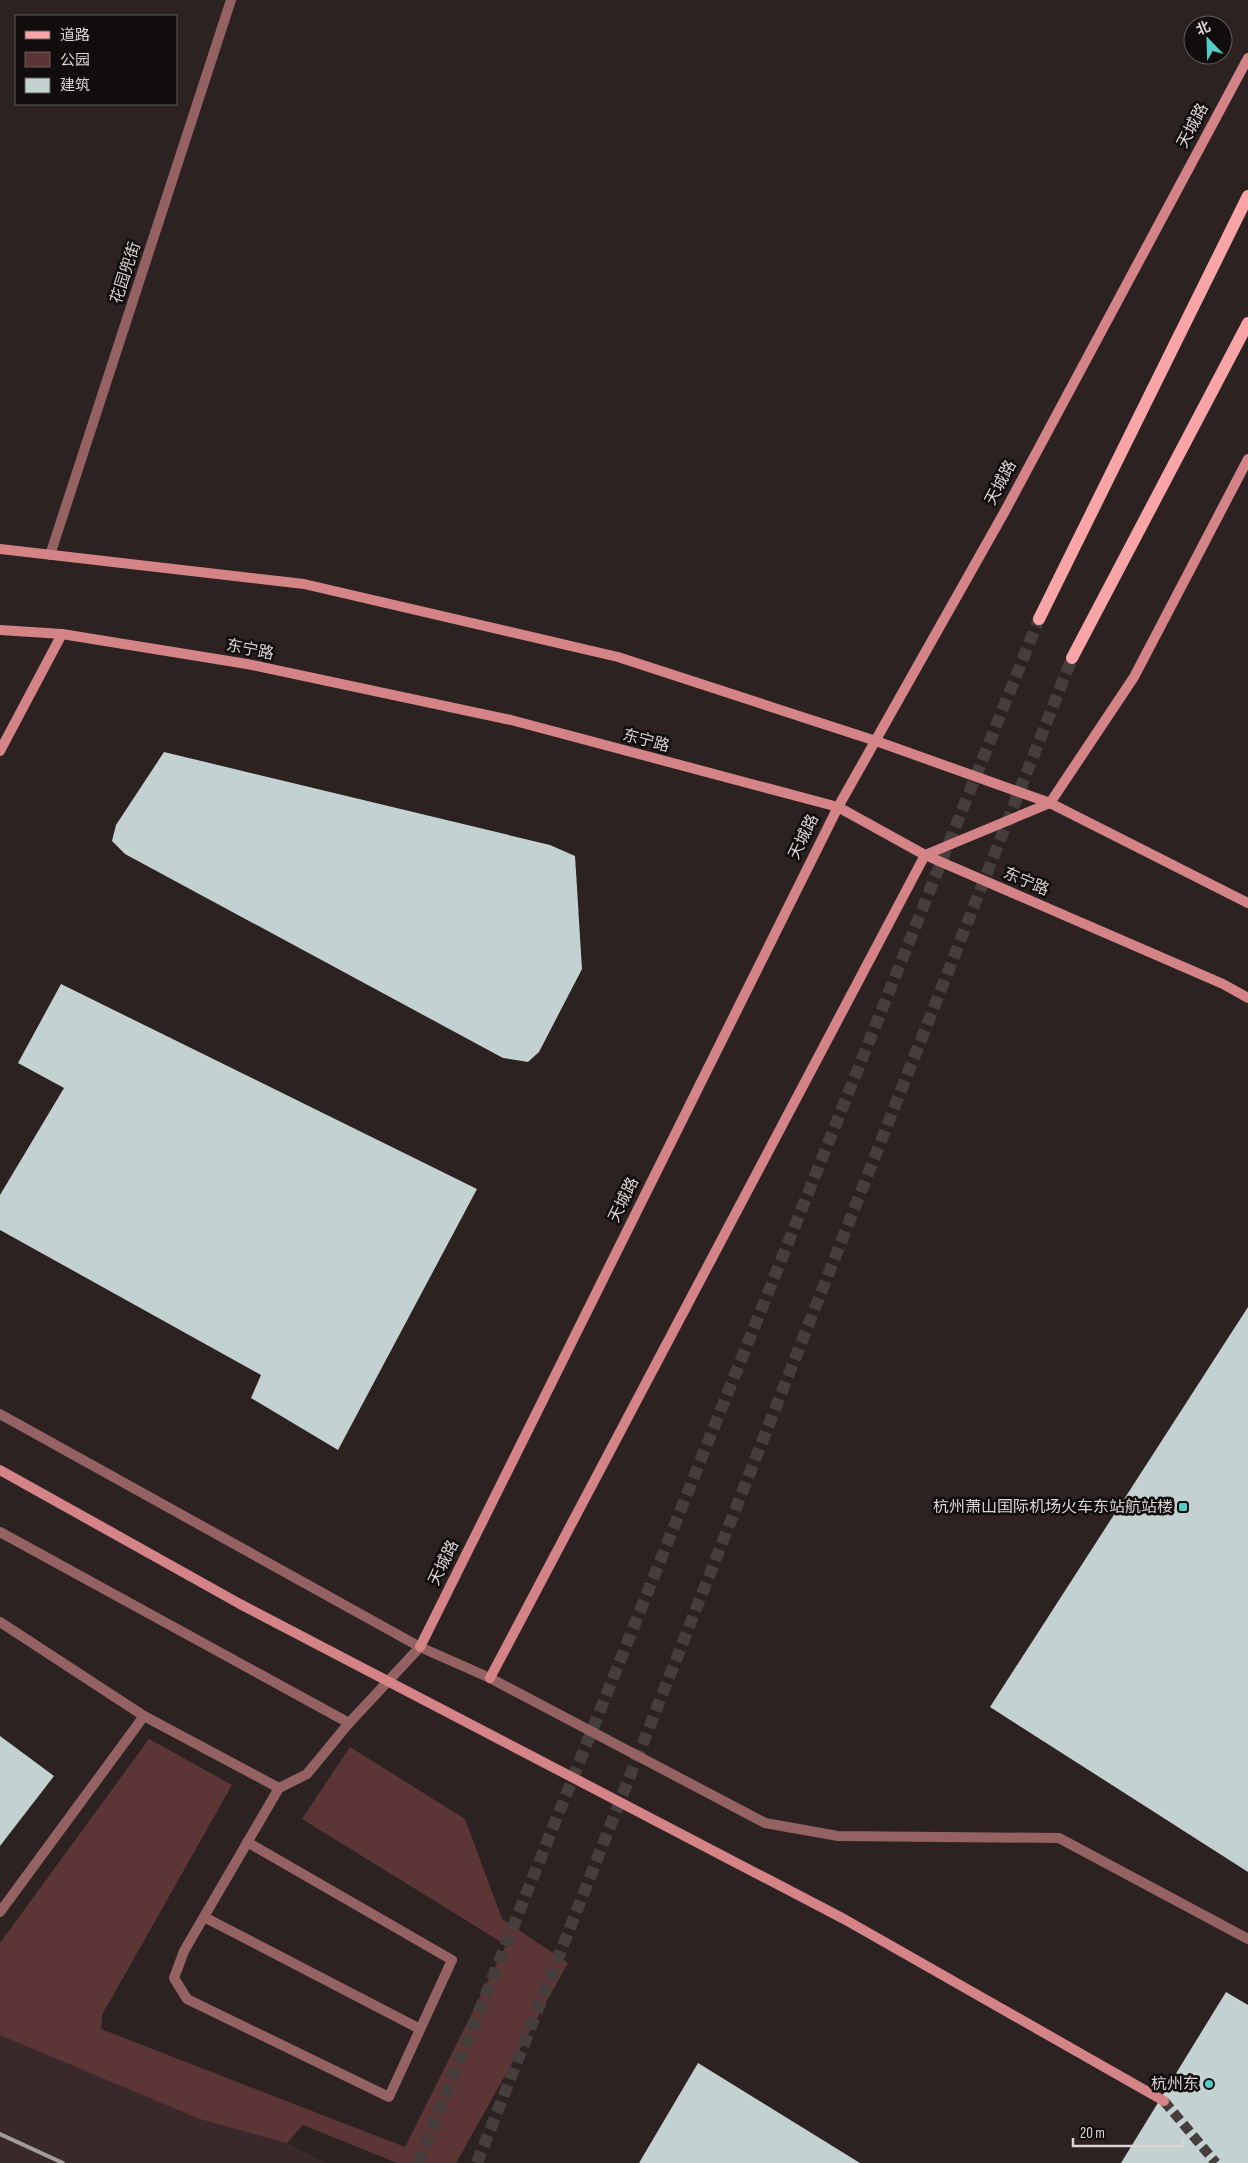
<svg xmlns="http://www.w3.org/2000/svg" width="1248" height="2163" font-family="'Sofia Sans Condensed','Noto Sans SC',sans-serif">
<rect width="100%" height="100%" fill="#2c2222"/>
<path fill="#3a292a" d="M0 1983 287 2143 326 2163H0Z"/>
<path fill="#5c3637" d="M149 1739 232 1785 102 2015 101 2029 405 2147 506 1945 302 1819 350 1747 465 1819 502 1919 568 1963 456 2163H397L303 2125 287 2143 200 2119 0 2035V1943Z"/>
<g fill="#c3d1d0">
<path d="M164 752 550 845 575 856 582 969 539 1052 528 1062 503 1058 125 854 112 841 116 825Z"/>
<path d="M61 984 477 1189 338 1450 251 1398 261 1375 0 1230V1195L64 1088 18 1063Z"/>
<path d="M1248 1307V1872L990 1707Z"/>
<path d="M0 1736 54 1776 0 1846Z"/>
<path d="M1226 1992 1248 2005V2163H1121Z"/>
<path d="M698 2063 860 2163H639Z"/>
</g>
<g fill="none" stroke-linecap="round" stroke-linejoin="round">
<path stroke="#463d3d" stroke-width="10" stroke-dasharray="10 5" stroke-linecap="butt" d="M1164 2101 1216 2163"/>
<g stroke="#463d3d" stroke-width="12" stroke-dasharray="12 6" stroke-linecap="butt">
<path d="M418 2163 1039 619"/>
<path d="M477 2163 1072 658"/>
</g>
<g stroke="#956263" stroke-width="10">
<path d="M490 1678 765 1823 838 1836 1059 1838 1248 1939"/>
<path d="M247 1842 452 1960 389 2097 187 1999 174 1978 184 1951 279 1788"/>
<path d="M0 1912 144 1716"/>
<path d="M204 1917 420 2029"/>
</g>
<g stroke="#956263" stroke-width="10">
<path d="M50 555 231 0"/>
<path d="M0 1414 420 1647 490 1678"/>
<path d="M0 1532 349 1723"/>
<path d="M0 1622 144 1716 279 1788 307 1774 349 1723 420 1647"/>
</g>
<g stroke="#d48387" stroke-width="10">
<path d="M0 549 304 584 618 657 876 741 1050 803 1248 903"/>
<path d="M0 630 62 634 247 664 511 720 838 807 925 855 1223 984 1248 998"/>
<path d="M0 751 62 634"/>
<path d="M420 1647 838 807 1005 511 1248 58"/>
<path d="M490 1678 925 855 1050 803 1134 677 1248 459"/>
</g>
<g stroke="#f9a5a8" stroke-width="12">
<path d="M1039 619 1248 196"/>
<path d="M1072 658 1248 323"/>
</g>
<path stroke="#a49c9c" stroke-width="4" d="M0 2134 63 2163"/>
<path stroke="#d48387" stroke-width="10" d="M0 1470 240 1604 844 1919 1164 2101"/>
</g>
<g fill="#54cdc8" stroke="#110d0d" stroke-width="2">
<rect x="1178" y="1502" width="10" height="10" rx="2.5"/>
<circle cx="1209" cy="2084" r="5"/>
</g>
<g text-anchor="middle" dominant-baseline="central" stroke-width="5" stroke-linejoin="round" paint-order="stroke">
<g font-size="16" fill="#dbd4d4" stroke="#110d0d">
<text transform="translate(1193 126) rotate(-62)">天城路</text>
<text transform="translate(126 273) rotate(-72)">花园兜街</text>
<text transform="translate(1001 483) rotate(-62)">天城路</text>
<text transform="translate(250 650) rotate(11)">东宁路</text>
<text transform="translate(646 741) rotate(15)">东宁路</text>
<text transform="translate(804 837) rotate(-64)">天城路</text>
<text transform="translate(1026 882) rotate(23)">东宁路</text>
<text transform="translate(624 1200) rotate(-64)">天城路</text>
<text transform="translate(444 1563) rotate(-64)">天城路</text>
</g>
<g font-size="16" fill="#dbd4d4" stroke="#110d0d" text-anchor="end">
<text x="1173" y="1507">杭州萧山国际机场火车东站航站楼</text>
<text x="1199" y="2084">杭州东</text>
</g>
</g>
<rect x="15" y="15" width="162" height="90" fill="#110d0d" stroke="#625d5d"/>
<rect x="25" y="31" width="25" height="8" fill="#f9a5a8" stroke="#625d5d"/>
<text x="60" y="40" font-size="15" fill="#dbd4d4">道路</text>
<rect x="25" y="52" width="25" height="15" fill="#5c3637" stroke="#625d5d"/>
<text x="60" y="65" font-size="15" fill="#dbd4d4">公园</text>
<rect x="25" y="78" width="25" height="15" fill="#c3d1d0" stroke="#625d5d"/>
<text x="60" y="90" font-size="15" fill="#dbd4d4">建筑</text>
<g transform="translate(1208 40) rotate(337)"><circle r="24" fill="#110d0d" stroke="#625d5d"/>
<path d="M0-4L9 19L0 12L-9 19Z" fill="#54cdc8"/>
<text y="-8" font-size="14" font-weight="bold" text-anchor="middle" fill="#dbd4d4">北</text>
</g>
<path d="M1073 2138v8h110v-8" fill="none" stroke="#dbd4d4" stroke-width="2.5"/>
<text x="1080" y="2138" font-size="15" fill="#dbd4d4" stroke="#110d0d" stroke-width="4" paint-order="stroke">20 m</text>
</svg>
